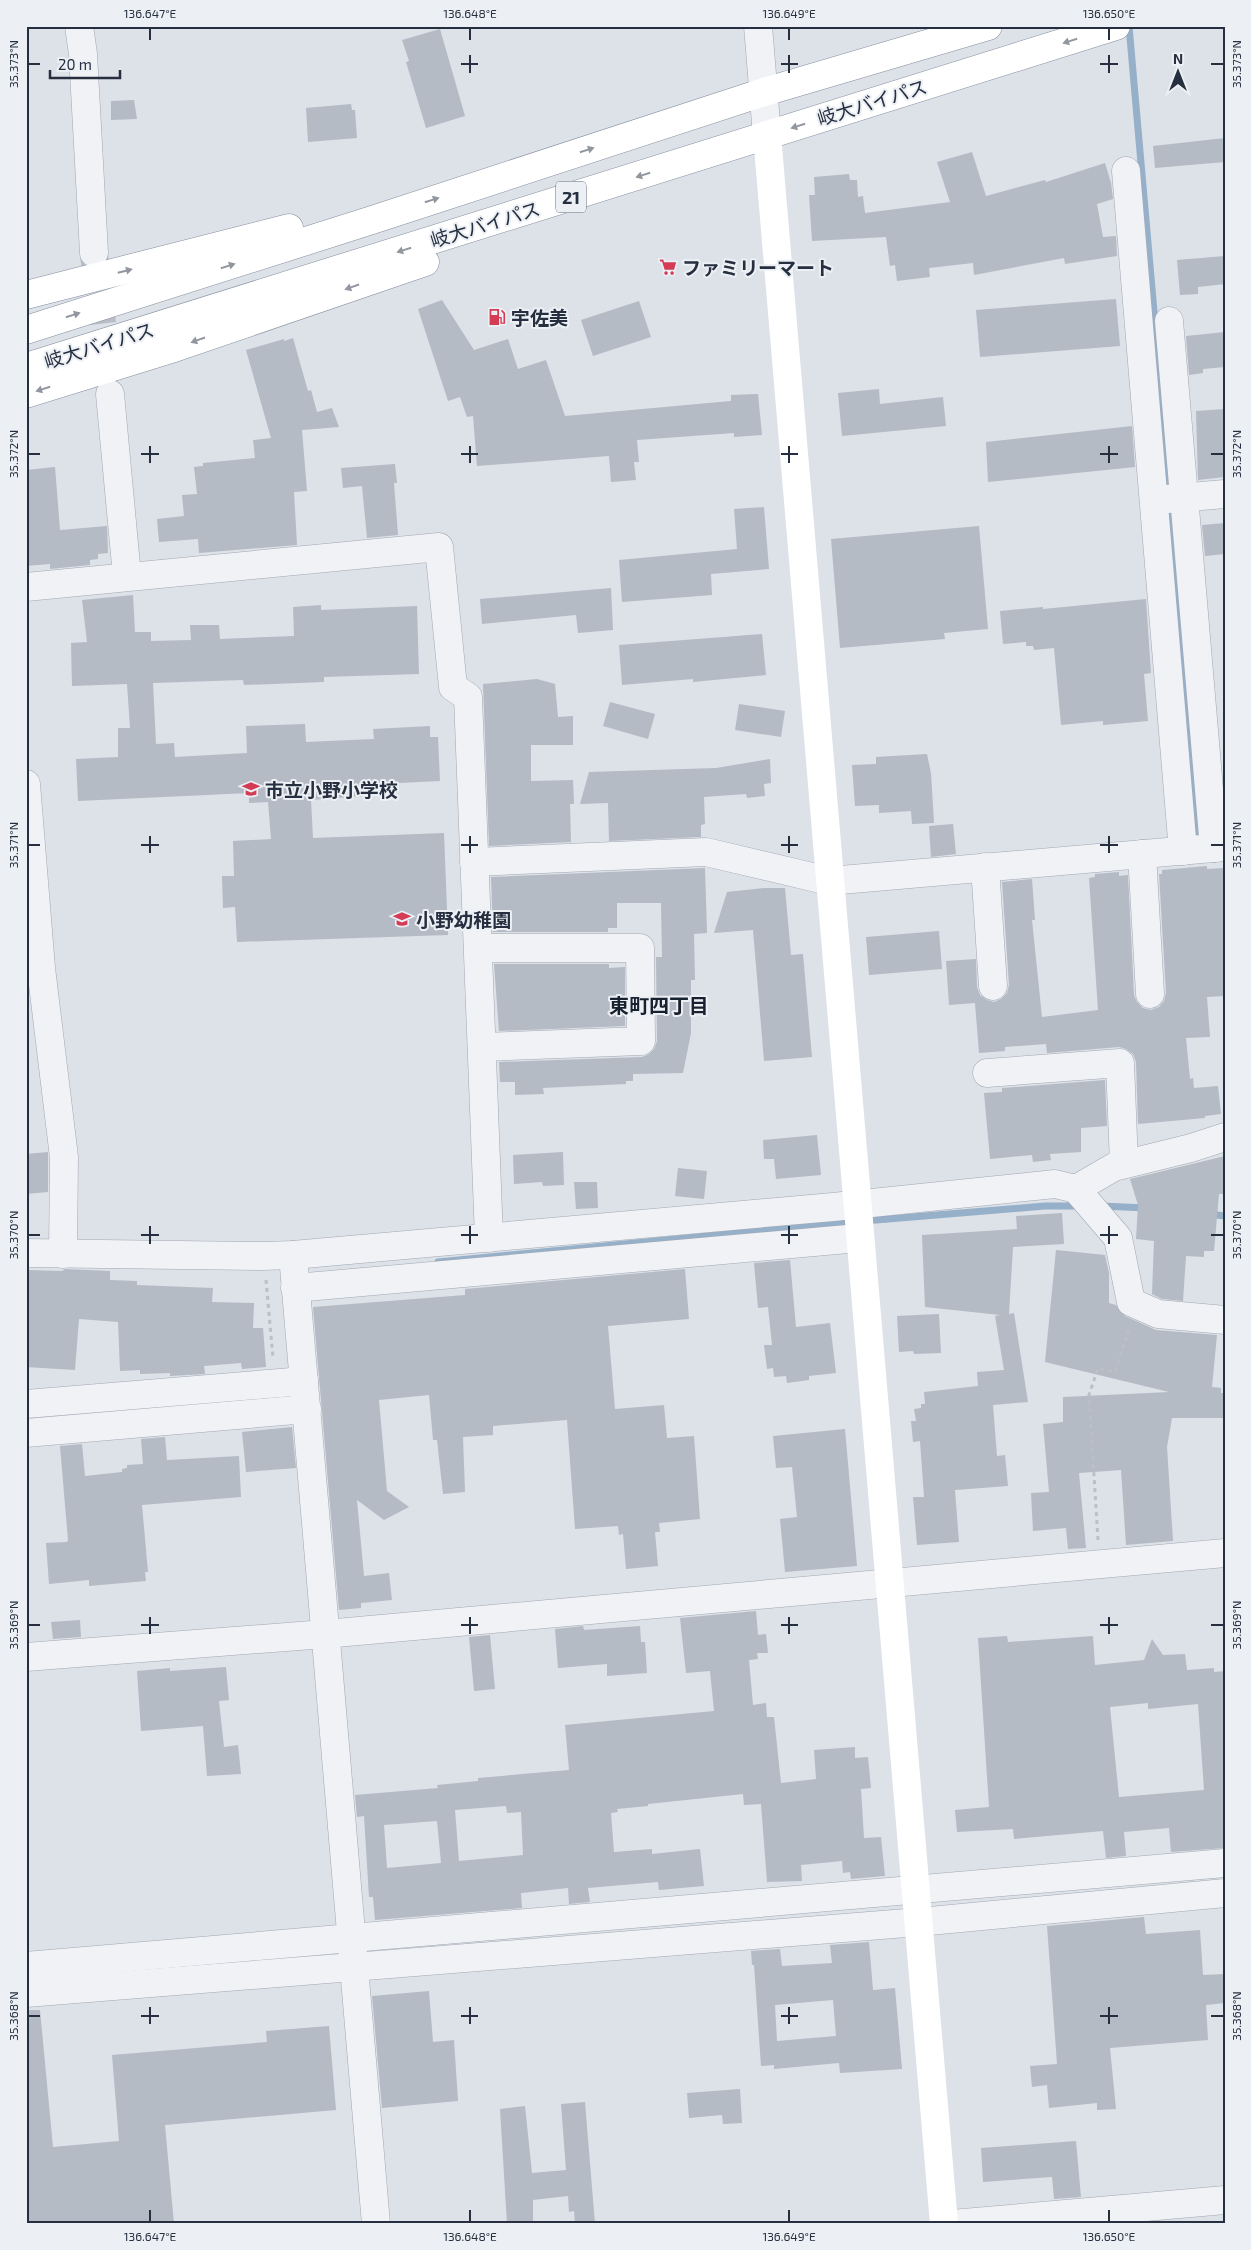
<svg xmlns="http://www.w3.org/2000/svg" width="1251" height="2250" font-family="'Exo 2','Noto Sans JP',sans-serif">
<rect width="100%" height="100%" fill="#dde1e8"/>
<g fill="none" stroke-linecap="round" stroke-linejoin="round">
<g stroke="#96b0ca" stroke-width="7">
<path d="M1129 26 1170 494"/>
<path d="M1170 505 1198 833 1208 831"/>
<path d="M1101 1206 1147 1208"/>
<path d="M1208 1214 1225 1216"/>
<path d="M864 1221 1045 1206H1080"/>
<path d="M438 1262 853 1222"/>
</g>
</g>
<g fill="#b4bbc5" fill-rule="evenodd">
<path d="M440 29 465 116 426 128 406 62 409 61 402 40Z"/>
<path d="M134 100 137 119 111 120V101Z"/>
<path d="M351 104 352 110H355L357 138 308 142 306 108Z"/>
<path d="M1225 138V162L1155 168 1153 146Z"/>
<path d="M972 152 986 196 1045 180 1046 182 1105 163 1111 183 1113 199 1097 204 1103 237 1116 236 1117 256 1065 264 1064 258 974 275 973 263 929 268 930 277 897 281 895 265 890 266 886 237 812 241 809 195H815L814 177 849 174 850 180H857L858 197 863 196 865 213 950 202 937 162Z"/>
<path d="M1225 256V284L1198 287V294L1180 295 1177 260Z"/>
<path d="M1116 299 1120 346 980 357 976 310Z"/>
<path d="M442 300 474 350 508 339 518 369 546 360 565 416 731 401V395L758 394 762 435 734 437V433L637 440 639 462H634L636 480 611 482 609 456 477 466 473 416 467 417 460 397 448 401 418 309Z"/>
<path d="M639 301 651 337 593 356 581 320Z"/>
<path d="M1225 332V367L1203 369V373L1189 375 1186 336Z"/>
<path d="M293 338 308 391 311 390 317 412 332 408 339 427 302 430 307 491 294 492 297 545 199 553 198 539 159 542 157 519 184 516 182 495 197 494 194 467 203 466V463L255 458 253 440 271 438 246 350 284 339V341Z"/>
<path d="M879 389 880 404 943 397 946 426 842 436 838 393Z"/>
<path d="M1225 409V477L1198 480 1196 411Z"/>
<path d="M1132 426 1135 467 988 482 986 442Z"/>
<path d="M395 464 397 483H394L398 535 367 538 362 486 343 488 341 468Z"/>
<path d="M55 467 60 530 107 526 108 553 98 554V559L90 560V565L50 569V564L26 566V470Z"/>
<path d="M764 507 769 569 711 574 712 595 622 602 619 560 737 549 734 509Z"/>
<path d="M1225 523V554L1205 556 1202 525Z"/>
<path d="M979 526 988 629 944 633 945 639 840 648 831 539Z"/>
<path d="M611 588 613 630 578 633 576 615 482 624 480 599Z"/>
<path d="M133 595 135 632H151V641L191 640 190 625H219L220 639 294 636 293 607 321 605V610L417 606 419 674 324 677V682L244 685 243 680 153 683 156 744 174 743 175 757 247 753 246 726 305 724 306 742 374 739 373 729 430 726V737H438L440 781 378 784V795L311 800 313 838 444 833 448 935 237 942 235 907 223 908 222 876H234L233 841 271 839 268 802 249 803V793L78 801 76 759 118 757V728H130L127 684 72 686 71 643 87 642 82 600Z"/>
<path d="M1146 599 1151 673 1144 674 1148 721 1103 725V721L1061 725 1054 648 1034 650 1033 646H1026V642L1003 644 1000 611 1043 607V609Z"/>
<path d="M762 634 766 675 693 682V679L622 685 619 645Z"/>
<path d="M537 679 555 684 558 717 573 716V745H531V781L573 780 574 804H570L571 842 489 846 483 684Z"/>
<path d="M610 702 655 714 648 739 603 726Z"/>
<path d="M739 704 785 711 781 737 735 730Z"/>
<path d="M927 754 931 773 934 823 912 824 911 811 879 813V805L855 806 852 765 876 764V757Z"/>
<path d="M770 759 771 783 764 784 765 796 747 798 746 794 704 797 705 824 701 825V837L609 841 608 803 580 804 589 772 716 768Z"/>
<path d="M953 824 956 854 931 857 929 826Z"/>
<path d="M1207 866V869L1225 868V996L1207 997 1210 1037 1186 1038 1190 1079 1193 1078 1194 1088 1218 1086 1221 1114 1205 1116V1118L1138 1124 1136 1062 1133 1054 1126 1049 1119 1047 1047 1053 1046 1044 1005 1047V1051L979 1053 975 1003 949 1005 946 961 976 959 977 987 980 995 987 1000 994 1002 1001 999 1007 993 1009 985 1002 882 1032 879 1035 920H1032L1042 1017 1098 1010 1089 878 1095 877V874L1119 872V876L1128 875 1134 995 1137 1002 1143 1008 1151 1010 1159 1007 1164 1001 1166 993 1159 874H1162V870Z"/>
<path d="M705 868 707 933 694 934 695 980H691V1033L683 1073 633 1074V1081H626V1084L543 1088 544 1094 515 1095V1082H500L499 1062 642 1057 649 1054 654 1049 657 1041 656 957H662L661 903H617V928H608V932H493L491 877Z"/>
<path d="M764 888H785L791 955 803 954 812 1057 764 1061 753 930 714 933 727 892Z"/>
<path d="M939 931 942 969 869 975 866 937Z"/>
<path d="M494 964H609V968L625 967V1026L499 1031Z"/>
<path d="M1105 1080 1107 1126 1081 1128V1152L1050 1154 1051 1160 1033 1162 1032 1155 990 1159 984 1093 1002 1092V1088Z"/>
<path d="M817 1135 821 1175 776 1179 774 1159H764L763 1140Z"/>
<path d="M48 1152V1192L26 1194V1154Z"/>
<path d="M563 1152 564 1185 543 1186 542 1182 514 1184 513 1155Z"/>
<path d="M1225 1156V1194H1219L1214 1251H1204V1257L1186 1256 1183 1301 1162 1299 1152 1294 1154 1241 1136 1239 1138 1205 1130 1179Z"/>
<path d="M678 1168 707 1171 704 1199 675 1196Z"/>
<path d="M574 1182H597L598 1208 576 1209Z"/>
<path d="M1062 1213 1064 1244 1013 1247 1009 1314 1014 1313 1028 1402 993 1405 997 1456 1005 1455 1008 1486 955 1490 959 1542 917 1545 913 1497H924L920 1441 913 1442 911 1421H916L914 1409 921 1408V1404H925L924 1392 978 1386 977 1372 1004 1370 995 1316 1000 1315 925 1307 922 1235 1017 1229 1016 1216Z"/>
<path d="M1056 1250 1105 1255 1109 1273V1303L1116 1305 1125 1316 1156 1330 1217 1335 1212 1387 1221 1388V1393H1225V1418H1172L1167 1447 1173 1541 1126 1545 1121 1470 1079 1473 1086 1548 1068 1549 1066 1528 1033 1531 1031 1493 1049 1492 1043 1424 1063 1422V1397L1169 1392 1045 1362Z"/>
<path d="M790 1260 796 1327 830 1323 836 1373 809 1376V1380L787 1383 786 1376 774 1377 773 1368 767 1369 764 1345H772L768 1307 758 1308 754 1263Z"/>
<path d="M65 1269 110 1271V1280L137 1281V1285L213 1288 212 1302 254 1303 253 1328H263L266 1367 242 1369 241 1363 204 1366 205 1374 170 1376V1373L140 1374V1370L120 1371 118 1322 79 1319 75 1370 26 1367V1270L62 1271Z"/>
<path d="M685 1269 689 1319 608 1326 615 1409 664 1405 667 1438 694 1436 700 1519 659 1523 660 1532H655L658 1566 626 1569 623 1534 619 1535 618 1526 575 1529 567 1420 493 1426V1435L463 1437 465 1492 443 1494 437 1440H433L429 1395 379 1400 387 1491 409 1507 384 1520 357 1500 364 1576 389 1573 392 1600 361 1603V1608L339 1610 313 1307 465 1295V1289Z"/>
<path d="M939 1314 941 1353 914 1354 913 1351 899 1352 897 1316Z"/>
<path d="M292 1427 296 1468 246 1472 242 1432Z"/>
<path d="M845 1429 857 1566 785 1572 780 1519 797 1517 792 1467 776 1468 773 1436Z"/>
<path d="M165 1437 167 1460 239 1456 241 1497 142 1505 148 1572H145L146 1581 89 1586V1580L49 1584 46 1543 67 1542 68 1540 60 1446 82 1444 85 1476 122 1472V1469L127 1468V1465L143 1464 141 1439Z"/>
<path d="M756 1611 758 1635 766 1634 768 1653H757L758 1659 749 1660 753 1705 766 1703 767 1717H774L781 1783 816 1779 814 1750 855 1747V1758L868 1757 871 1788 861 1789 864 1838 881 1837 885 1876 851 1879 850 1872 843 1873 842 1861 801 1865 802 1881 767 1882 761 1804 744 1805 743 1794 648 1804V1806L617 1809 618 1812 611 1813 614 1852 652 1849V1854L700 1849 704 1886 659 1890 658 1882 588 1888 590 1902 569 1904 568 1888 521 1893 522 1908 375 1920 373 1897H369L364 1816 357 1817 355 1795 438 1788 437 1785 478 1781V1778L569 1770 565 1725 714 1711 710 1671 686 1673 680 1618ZM506 1806 507 1813 521 1812 523 1855 459 1861 455 1810ZM437 1821 441 1863 387 1868 384 1825Z"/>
<path d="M80 1620 81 1637 53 1639 51 1622Z"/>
<path d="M583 1626 584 1630 640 1626 641 1642H645L647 1673 607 1676V1664L558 1668 555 1629Z"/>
<path d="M490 1635 495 1689 474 1691 469 1637Z"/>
<path d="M1007 1636 1008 1642 1093 1636 1095 1665 1144 1660 1152 1639 1163 1655 1185 1654 1187 1670 1214 1668V1672L1225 1671V1848L1171 1852 1169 1828 1124 1832 1126 1856 1106 1858 1103 1831 1014 1839 1013 1829 957 1832 955 1810 989 1807 978 1638ZM1148 1703V1709L1198 1704 1204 1790 1119 1797 1110 1707Z"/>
<path d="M226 1667 229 1700 219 1701 224 1747 238 1745 241 1774 207 1776 203 1726 141 1731 137 1671 170 1668V1671Z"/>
<path d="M1144 1917 1146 1934 1200 1930 1203 1975 1225 1974V2003L1206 2005 1208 2040 1110 2048 1116 2109 1097 2110V2103L1049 2108 1047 2085 1032 2087 1030 2066 1057 2064 1047 1926Z"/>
<path d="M869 1942 873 1990 895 1988 902 2069 840 2073 839 2063 774 2069V2065L761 2066 754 1965H752L751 1951 780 1949 782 1966 832 1963 830 1945ZM833 2000 836 2036 777 2041 775 2005Z"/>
<path d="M429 1991 433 2042 454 2040 458 2101 382 2108 372 1996Z"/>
<path d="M26 2010H40L53 2147 119 2141 112 2055 267 2042 266 2031 329 2026 336 2110 165 2125 174 2224H26V2207H29L26 2168Z"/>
<path d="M740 2089 742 2123 723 2124 722 2115 689 2118 687 2093Z"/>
<path d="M585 2102 595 2224H575L574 2211 569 2212 568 2196 533 2200V2224H507L500 2109 525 2106 532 2173 566 2170 561 2104Z"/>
<path d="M1076 2141 1081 2197 1054 2199 1052 2177 983 2182 981 2148Z"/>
</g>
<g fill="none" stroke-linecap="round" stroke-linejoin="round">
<path stroke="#b8bdc6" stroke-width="28" stroke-dasharray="28 14" stroke-linecap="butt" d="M94 254 107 366"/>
<g stroke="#a2a8b2" stroke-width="29">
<g id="street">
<path d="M79 26 83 54 94 253"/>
<path d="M758 26 767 135"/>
<path d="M1126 171 1183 851"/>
<path d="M1169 321 1214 848"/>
<path d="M110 394 127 576"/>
<path d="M1167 499 1225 494"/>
<path d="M26 587 439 547 453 687 468 697 489 1238"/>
<path d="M26 784 41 968 64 1157 63 1254"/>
<path d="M1142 854 1150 994"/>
<path d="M474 862 706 852 829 881 1225 847"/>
<path d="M985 867 993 986"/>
<path d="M479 948H640L641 1041 482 1047"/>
<path d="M987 1073 1120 1063 1124 1164"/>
<path d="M1076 1189 1114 1167 1191 1148 1225 1137"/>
<path d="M26 1253 263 1256 293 1255 833 1207 1055 1184 1076 1189 1118 1238 1131 1302 1158 1314 1225 1320"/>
<path d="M293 1255 376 2224"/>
<path d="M295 1288 859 1238"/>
<path d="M26 1404 304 1381"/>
<path d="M26 1433 307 1409"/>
<path d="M26 1657 325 1634 1225 1553"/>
<path d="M26 1966 1225 1863"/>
<path d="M26 1993 919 1922 1225 1893"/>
<path d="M952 2224 1225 2200"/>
</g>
</g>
<g stroke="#848f9f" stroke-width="29">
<g id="highway">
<path d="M26 295 289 228"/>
<path d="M26 330 369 221 764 92 988 26"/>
<path d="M26 367 1116 26"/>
<path d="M26 394 168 350 425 262"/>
</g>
</g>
<g stroke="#bbbfc6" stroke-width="3" stroke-dasharray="4 4" stroke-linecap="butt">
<path d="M266 1280 273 1358"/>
<path d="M1098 1540 1089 1395 1098 1368 1115 1372 1129 1329"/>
</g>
<use href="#street" stroke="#f0f2f6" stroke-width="28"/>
<path stroke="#fff" stroke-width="28" d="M767 135 944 2224"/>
<use href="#highway" stroke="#fff" stroke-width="28"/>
</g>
<defs><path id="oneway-solid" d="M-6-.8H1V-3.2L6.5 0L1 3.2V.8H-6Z" transform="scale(1.25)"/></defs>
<g fill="#92979f">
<use href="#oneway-solid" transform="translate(1070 41) rotate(163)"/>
<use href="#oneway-solid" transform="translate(798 126) rotate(162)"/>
<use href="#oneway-solid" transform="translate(587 150) rotate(-18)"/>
<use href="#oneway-solid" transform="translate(643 175) rotate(162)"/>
<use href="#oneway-solid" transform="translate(432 200) rotate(-18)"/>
<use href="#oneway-solid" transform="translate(404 250) rotate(163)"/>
<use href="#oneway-solid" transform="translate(228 266) rotate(-18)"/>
<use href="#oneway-solid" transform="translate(125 271) rotate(-14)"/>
<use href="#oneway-solid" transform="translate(352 287) rotate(161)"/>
<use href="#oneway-solid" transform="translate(73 315) rotate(-18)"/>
<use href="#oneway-solid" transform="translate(198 340) rotate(161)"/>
<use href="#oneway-solid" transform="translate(43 389) rotate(163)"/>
</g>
<path fill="none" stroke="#262f3f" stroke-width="2" d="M150 28V40M470 28V40M789 28V40M1109 28V40M470 55V73M789 55V73M1109 55V73M28 64H40M461 64H478M781 64H798M1100 64H1118M1211 64H1224M150 446V463M470 446V463M789 446V463M1109 446V463M28 454H40M141 454H159M461 454H478M781 454H798M1100 454H1118M1211 454H1224M150 836V853M470 836V853M789 836V853M1109 836V853M28 845H40M141 845H159M461 845H478M781 845H798M1100 845H1118M1211 845H1224M150 1226V1244M470 1226V1244M789 1226V1244M1109 1226V1244M28 1235H40M141 1235H159M461 1235H478M781 1235H798M1100 1235H1118M1211 1235H1224M150 1617V1634M470 1617V1634M789 1617V1634M1109 1617V1634M28 1625H40M141 1625H159M461 1625H478M781 1625H798M1100 1625H1118M1211 1625H1224M150 2007V2024M470 2007V2024M789 2007V2024M1109 2007V2024M28 2016H40M141 2016H159M461 2016H478M781 2016H798M1100 2016H1118M1211 2016H1224M150 2210V2222M470 2210V2222M789 2210V2222M1109 2210V2222"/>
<defs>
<g id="supermarket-bare" transform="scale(1.35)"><path d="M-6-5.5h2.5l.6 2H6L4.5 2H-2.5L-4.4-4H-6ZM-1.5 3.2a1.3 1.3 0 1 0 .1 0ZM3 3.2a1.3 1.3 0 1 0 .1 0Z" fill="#d43b55" stroke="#ecf0f5" stroke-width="2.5" paint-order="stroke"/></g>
<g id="fuel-bare" transform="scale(1.35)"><path d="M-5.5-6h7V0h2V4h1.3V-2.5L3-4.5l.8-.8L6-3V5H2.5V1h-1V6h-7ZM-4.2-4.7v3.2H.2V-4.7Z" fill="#d43b55" stroke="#ecf0f5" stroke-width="2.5" paint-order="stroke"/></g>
<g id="school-bare" transform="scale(1.35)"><path d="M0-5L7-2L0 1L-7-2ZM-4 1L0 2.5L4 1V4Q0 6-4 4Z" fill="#d43b55" stroke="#ecf0f5" stroke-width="2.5" paint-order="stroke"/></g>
</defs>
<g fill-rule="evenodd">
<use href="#supermarket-bare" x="668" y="267"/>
<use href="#fuel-bare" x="497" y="317"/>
<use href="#school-bare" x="251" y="789"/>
<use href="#school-bare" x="402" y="919"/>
</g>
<g text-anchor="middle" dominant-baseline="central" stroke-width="4" stroke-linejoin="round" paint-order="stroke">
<rect fill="#ecf0f5" stroke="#616976" stroke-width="1" x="556" y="181.5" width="30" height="31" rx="4"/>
<g font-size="18" font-weight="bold" fill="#262f3f">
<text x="571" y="197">21</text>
</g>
<g font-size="19" fill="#262f3f" stroke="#ecf0f5">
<text transform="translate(872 102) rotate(-17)">岐大バイパス</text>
<text transform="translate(485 224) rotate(-17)">岐大バイパス</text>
<text transform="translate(99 345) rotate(-17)">岐大バイパス</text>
</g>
<g font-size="19" font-weight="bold" fill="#262f3f" stroke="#ecf0f5" text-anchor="start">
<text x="682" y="267">ファミリーマート</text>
<text x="511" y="317">宇佐美</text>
<text x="265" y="789">市立小野小学校</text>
<text x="416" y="919">小野幼稚園</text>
</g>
<g font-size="20" font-weight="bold" fill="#18212f" stroke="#ecf0f5">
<text x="659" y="1005">東町四丁目</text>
</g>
</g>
<rect width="1251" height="2250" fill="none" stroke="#ecf0f5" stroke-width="55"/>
<g transform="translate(1178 72)" stroke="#ecf0f5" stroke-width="4" paint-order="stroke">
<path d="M0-4L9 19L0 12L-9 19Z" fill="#262f3f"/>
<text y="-8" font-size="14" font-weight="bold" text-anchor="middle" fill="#262f3f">N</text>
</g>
<path d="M50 70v8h70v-8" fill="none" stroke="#262f3f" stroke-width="2.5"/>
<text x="58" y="70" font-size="15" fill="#262f3f" stroke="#ecf0f5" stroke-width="4" paint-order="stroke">20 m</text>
<rect x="28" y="28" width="1196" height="2194" fill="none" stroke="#262f3f" stroke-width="2"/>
<g font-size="12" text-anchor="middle" fill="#262f3f">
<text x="150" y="18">136.647°E</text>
<text x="470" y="18">136.648°E</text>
<text x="789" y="18">136.649°E</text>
<text x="1109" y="18">136.650°E</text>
<text transform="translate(14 64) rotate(-90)" y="4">35.373°N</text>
<text transform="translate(1237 64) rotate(-90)" y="4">35.373°N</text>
<text transform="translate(14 454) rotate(-90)" y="4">35.372°N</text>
<text transform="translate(1237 454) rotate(-90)" y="4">35.372°N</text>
<text transform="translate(14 845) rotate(-90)" y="4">35.371°N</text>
<text transform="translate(1237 845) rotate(-90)" y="4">35.371°N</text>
<text transform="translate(14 1235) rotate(-90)" y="4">35.370°N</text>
<text transform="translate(1237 1235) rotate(-90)" y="4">35.370°N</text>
<text transform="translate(14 1625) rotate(-90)" y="4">35.369°N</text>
<text transform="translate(1237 1625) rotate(-90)" y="4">35.369°N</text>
<text transform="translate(14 2016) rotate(-90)" y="4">35.368°N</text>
<text transform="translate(1237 2016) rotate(-90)" y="4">35.368°N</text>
<text x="150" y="2241">136.647°E</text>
<text x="470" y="2241">136.648°E</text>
<text x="789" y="2241">136.649°E</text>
<text x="1109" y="2241">136.650°E</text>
</g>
</svg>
